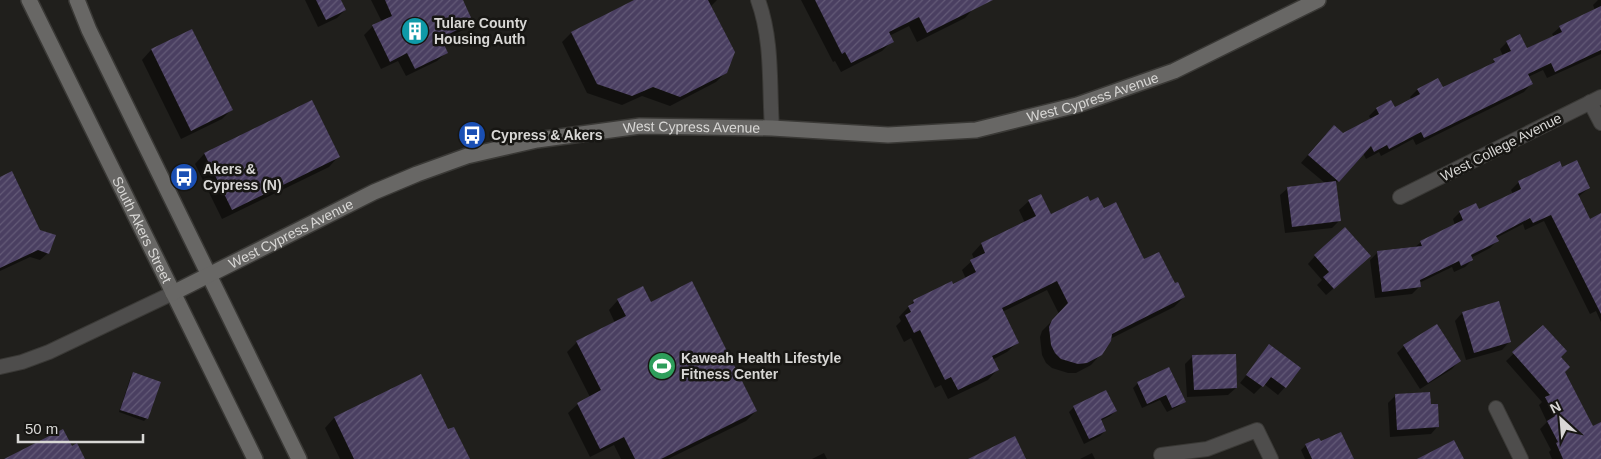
<svg xmlns="http://www.w3.org/2000/svg" width="1601" height="459" font-family="Helvetica,sans-serif">
<defs>
<pattern id="building-hatch" width="6" height="6" patternUnits="userSpaceOnUse" patternTransform="scale(1.25)"><rect width="6" height="6" fill="#4a3f61"/><path d="M-1 1l2-2M0 6l6-6M5 7l2-2" fill="none" stroke="#635a77"/></pattern>
</defs>
<rect width="100%" height="100%" fill="#201f1c"/>
<g fill="#0007">
<path d="M305 0H340L345 10 337 18 318 27Z"/>
<path d="M371 0H461L472 22 463 30 441 41 446 53 437 61 406 76 398 61 381 69 364 35 373 26 382 22Z"/>
<path d="M644 0H717L710 7 726 72 716 82 670 106 642 96 622 105 587 93 562 42 571 33 633 2Z"/>
<path d="M801 0H970L974 8 965 18 917 42 909 26 889 36 892 41 882 51 841 72 835 61 833 62Z"/>
<path d="M1598 0H1601V54L1547 78 1543 70 1528 77 1531 84 1524 92 1416 145 1413 139 1381 156 1379 152 1366 159 1363 153 1335 184 1340 220 1332 228 1285 233 1280 195 1288 188 1325 183 1301 163 1326 134 1343 135 1371 120 1369 116 1376 109 1390 101 1394 109 1412 100 1410 97 1417 90 1443 89 1488 67 1494 61 1503 56 1500 49 1507 42 1526 50 1554 37 1552 34 1560 27 1595 10 1593 5Z"/>
<path d="M192 30 231 110 222 119 181 139 142 60 151 50Z"/>
<path d="M311 102 338 157 329 167 222 219 195 164 204 154Z"/>
<path d="M1559 163 1561 169 1589 188 1578 197 1589 220 1601 219V322L1596 311 1590 314 1544 221 1525 230 1523 224 1496 238 1497 241 1490 248 1471 258 1472 260 1465 267 1454 272 1452 267 1419 283 1420 286 1412 294 1375 298 1370 260 1377 253 1414 248 1421 242 1455 225 1453 219 1460 212 1479 211 1513 194 1511 190 1519 182Z"/>
<path d="M0 179 48 253 40 260 30 257 0 271Z"/>
<path d="M1029 201 1050 216 1089 203 1103 210 1143 261 1174 285 1184 297 1174 307 1110 339 1101 354 1091 365 1076 373H1068L1052 368 1046 363 1042 355 1040 337 1042 331 1059 314 1047 290 1002 312 1017 343 1007 352 992 360 997 370 988 380 948 399 941 385 935 388 911 338 904 342 896 326 901 321 899 317 914 301 966 279 962 270 974 259 972 254 981 244 1025 223 1019 210Z"/>
<path d="M1315 256 1362 264 1326 295 1317 285 1322 280 1308 264Z"/>
<path d="M618 300 650 303 756 411 746 421 668 459H621L614 445 590 457 568 413 578 404 590 397 567 352 577 342 615 323 609 310Z"/>
<path d="M1462 313 1509 342 1502 350 1466 360 1455 321Z"/>
<path d="M1543 326 1560 357 1564 372 1592 428 1601 425V459H1552L1549 452 1551 450 1540 429 1547 422 1539 405 1542 402 1506 361Z"/>
<path d="M1270 346 1285 387 1278 395 1264 384 1254 394 1240 383Z"/>
<path d="M1404 346 1459 361 1452 369 1420 389 1397 353Z"/>
<path d="M1193 356 1236 388 1228 395 1187 397 1185 364Z"/>
<path d="M133 374 147 418 144 421 119 412 131 376Z"/>
<path d="M420 375 448 431 469 459H340L325 428 334 418Z"/>
<path d="M1138 383 1184 401 1179 406 1167 412 1160 400 1142 408 1133 388Z"/>
<path d="M1395 396 1430 406 1438 426 1431 434 1390 437 1388 403Z"/>
<path d="M1074 407 1116 411 1110 416 1100 421 1105 431 1100 436 1084 444 1069 412Z"/>
<path d="M1319 439 1320 443 1352 459H1305L1301 450 1306 445Z"/>
<path d="M824 453 827 459H812Z"/>
<path d="M1092 453 1095 459H1080Z"/>
</g>
<g fill="url(#building-hatch)">
<path d="M316 0H341L346 10 326 20Z"/>
<path d="M385 0H463L473 22 441 38 448 53 415 69 407 53 390 62 372 25 392 16Z"/>
<path d="M634 0H708L735 52 727 73 680 97 653 87 632 96 597 84 571 32Z"/>
<path d="M815 0H993L927 33 919 17 889 32 894 42 851 63 845 52 842 54Z"/>
<path d="M1601 6V50L1555 72 1551 63 1528 74 1533 84 1424 138 1421 132 1389 149 1387 145 1374 152 1371 146 1339 182 1308 155 1334 125 1343 133 1379 114 1376 108 1391 100 1395 107 1420 94 1417 89 1438 78 1443 87 1495 62 1493 59 1511 51 1506 41 1520 34 1527 48 1562 32 1559 26Z"/>
<path d="M192 29 233 110 191 131 151 49Z"/>
<path d="M312 100 340 157 232 210 204 153Z"/>
<path d="M1577 160 1590 188 1578 194 1590 219 1601 213V314L1551 215 1533 223 1530 218 1496 236 1499 241 1471 255 1473 260 1461 266 1459 261 1420 280 1421 287 1382 292 1377 251 1422 246 1420 241 1463 220 1459 211 1476 203 1479 209 1521 189 1518 181 1560 161 1562 167Z"/>
<path d="M12 171 40 230 56 235 49 254 38 250 0 268V177Z"/>
<path d="M1336 181 1341 221 1292 227 1287 187Z"/>
<path d="M1041 194 1051 214 1088 196 1090 201 1098 197 1104 208 1116 202 1144 259 1159 252 1175 283 1178 282 1185 297 1112 334 1111 341 1102 355 1087 363 1078 364 1061 359 1055 353 1051 345 1049 327 1052 320 1068 303 1057 281 1002 308 1019 343 992 356 999 370 958 390 951 377 945 380 920 330 914 333 905 315 911 312 908 306 914 303 913 300 952 281 953 284 976 272 970 260 985 253 981 243 1036 216 1028 200Z"/>
<path d="M1345 227 1371 256 1334 289 1323 277 1329 272 1314 255Z"/>
<path d="M692 281 757 411 661 459H635L624 437 600 449 577 403 601 390 576 341 626 316 617 299 643 286 651 302Z"/>
<path d="M1499 301 1511 342 1474 353 1462 312Z"/>
<path d="M1437 324 1461 361 1428 383 1403 345Z"/>
<path d="M1543 325 1567 351 1561 357 1570 367 1565 372 1593 426 1601 422V459H1563L1556 443 1558 442 1547 421 1555 416 1545 397 1550 395 1512 352Z"/>
<path d="M1269 344 1301 368 1286 388 1271 377 1263 387 1246 375Z"/>
<path d="M1236 354 1237 388 1194 390 1192 355Z"/>
<path d="M1169 367 1186 402 1172 408 1166 395 1147 404 1137 382Z"/>
<path d="M133 372 161 382 148 419 120 410Z"/>
<path d="M421 374 448 429 454 427 470 459H354L334 417Z"/>
<path d="M1106 390 1117 411 1101 419 1106 431 1089 439 1073 406Z"/>
<path d="M1430 392 1431 404H1438L1439 427 1397 430 1395 394Z"/>
<path d="M63 429 72 446 77 443 85 459H4Z"/>
<path d="M1341 432 1354 459H1312L1305 444 1319 438 1321 441Z"/>
<path d="M1015 436 1026 459H968Z"/>
<path d="M1454 440 1464 459H1417Z"/>
</g>
<g fill="none" stroke-linecap="round" stroke-linejoin="round">
<g stroke="#3a3936" stroke-width="16">
<g id="street">
<path d="M758 0C773 41 769 86 772 128"/>
<path d="M1590 102 1601 123"/>
<path d="M1400 197 1601 97"/>
<path d="M0 367 22 362 49 352 173 293"/>
<path d="M1496 408 1521 459"/>
<path d="M1161 455 1207 449 1257 430 1271 459"/>
</g>
</g>
<g stroke="#3a3936" stroke-width="18">
<g id="secondary">
<path id="s1" d="M29 0 255 459"/>
<path d="M77 0 89 30 299 459"/>
<path id="s2" d="M173 293 374 192 417 174 467 156 537 140 640 126 772 128 888 135 976 130 1077 105 1174 71 1318 0"/>
</g>
</g>
<use href="#street" stroke="#4e4d4c" stroke-width="14"/>
<use href="#secondary" stroke="#686765" stroke-width="15"/>
</g>
<defs>
<g id="building-disc" transform="scale(1.4375)"><circle r="9.5" fill="#0f9aa8" stroke="#171613"/><path d="M-4-6H4V6H1V3H-1V6H-4ZM-2.5-4.3h1.7v1.8h-1.7ZM.8-4.3h1.7v1.8H.8ZM-2.5-1h1.7V.8h-1.7ZM.8-1h1.7V.8H.8Z" fill="#fff"/></g>
<g id="bus-disc" transform="scale(1.4375)"><circle r="9.5" fill="#1a4fb4" stroke="#171613"/><path d="M-5-6H5V4H4V6H2V4H-2V6H-4V4H-5ZM-3.5-4V0h7V-4ZM-3.5 1.2v1.5H-2V1.2ZM2 1.2v1.5H3.5V1.2Z" fill="#fff"/></g>
<g id="stadium-disc" transform="scale(1.4375)"><circle r="9.5" fill="#2e9e5b" stroke="#171613"/><path d="M0-5a6.5 5 0 1 0 0 10a6.5 5 0 1 0 0-10ZM-3.5-1.8h7v3.6h-7Z" fill="#fff"/></g>
</defs>
<g fill-rule="evenodd">
<use href="#building-disc" x="415" y="31"/>
<use href="#bus-disc" x="472" y="135"/>
<use href="#bus-disc" x="184" y="177"/>
<use href="#stadium-disc" x="662" y="366"/>
</g>
<g text-anchor="middle" dominant-baseline="central" stroke-width="5" stroke-linejoin="round" paint-order="stroke">
<g font-size="14" font-weight="bold" fill="#d8d7d5" stroke="#171613" text-anchor="start">
<text x="434" y="23">Tulare County<tspan x="434" dy="16">Housing Auth</tspan></text>
<text x="491" y="135">Cypress &amp; Akers</text>
<text x="203" y="169">Akers &amp;<tspan x="203" dy="16">Cypress (N)</tspan></text>
<text x="681" y="358">Kaweah Health Lifestyle<tspan x="681" dy="16">Fitness Center</tspan></text>
</g>
<g font-size="14" fill="#d8d7d5" stroke="#171613">
<text stroke="none"><textPath href="#s2" startOffset="958">West Cypress Avenue</textPath></text>
<text stroke="none"><textPath href="#s2" startOffset="552">West Cypress Avenue</textPath></text>
<text transform="translate(1501 147) rotate(-27)">West College Avenue</text>
<text stroke="none"><textPath href="#s1" startOffset="256">South Akers Street</textPath></text>
<text stroke="none"><textPath href="#s2" startOffset="132">West Cypress Avenue</textPath></text>
</g>
</g>
<g transform="translate(1561 419) rotate(334)" stroke="#171613" stroke-width="4" paint-order="stroke">
<path d="M0-4L9 19L0 12L-9 19Z" fill="#d8d7d5"/>
<text y="-8" font-size="14" font-weight="bold" text-anchor="middle" fill="#d8d7d5">N</text>
</g>
<path d="M18 434v8h125v-8" fill="none" stroke="#d8d7d5" stroke-width="2.5"/>
<text x="25" y="434" font-size="15" fill="#d8d7d5" stroke="#171613" stroke-width="4" paint-order="stroke">50 m</text>
</svg>
